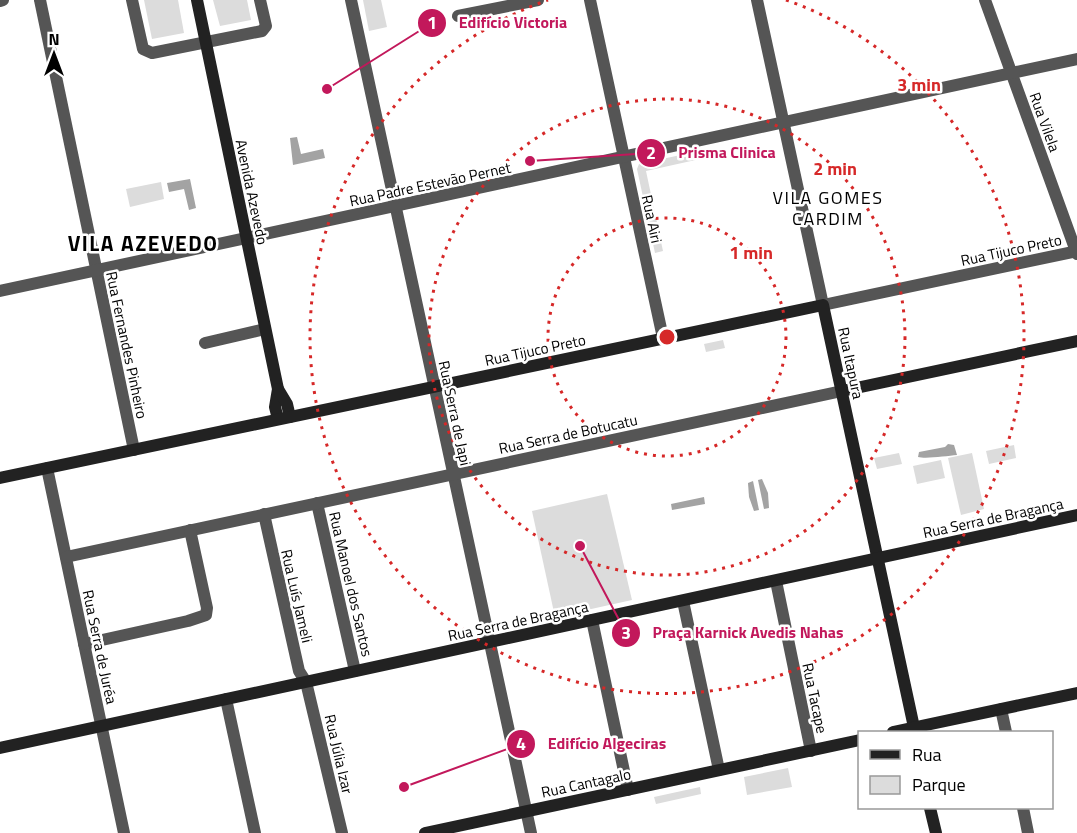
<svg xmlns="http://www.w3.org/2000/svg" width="1077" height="833" font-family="'Titillium Web',sans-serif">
<rect width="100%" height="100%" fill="#fff"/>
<g fill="#dcdcdc">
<path d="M144 0H178L184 33 152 39Z"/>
<path d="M213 0H247L251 20 220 26Z"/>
<path d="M363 0H381L387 27 369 31Z"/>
<path d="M699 151 700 159 646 171 663 251 655 253 637 169 639 164Z"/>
<path d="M161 182 164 199 130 207 126 189Z"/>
<path d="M723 340 725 348 706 352 704 344Z"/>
<path d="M1014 445 1016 458 989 464 986 451Z"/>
<path d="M899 453 902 464 877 469 874 458Z"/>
<path d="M972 453 984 509 961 515 948 458Z"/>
<path d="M941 460 945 478 917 484 913 466Z"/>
<path d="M607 494 632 600 555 617 532 511Z"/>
<path d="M788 768 792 787 747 795 744 777Z"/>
<path d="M700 787 701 794 656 804 654 797Z"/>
</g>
<g fill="#a3a3a3">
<path d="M297 137 301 154 323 149 325 158 293 165 290 138Z"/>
<path d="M190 179 196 208 189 210 184 189 169 192 167 183Z"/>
<path d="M948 444 954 445 957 455C947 456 926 459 918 457L919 452 945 447Z"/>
<path d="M762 479 768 493 769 508 764 509 758 480Z"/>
<path d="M753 481 759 510 754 511 749 497 748 483Z"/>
<path d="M704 497 705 504 672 510 671 504Z"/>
</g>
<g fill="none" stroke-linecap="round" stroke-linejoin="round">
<g stroke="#555" stroke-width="12">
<path d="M40 0 134 450"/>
<path d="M132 0 143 49 152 53 262 31 266 26 260 0"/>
<path d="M351 0 531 833"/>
<path d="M590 0 663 338"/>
<path d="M757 0 823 305 1077 251"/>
<path d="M985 0 1077 254"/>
<path d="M0 1 3 0"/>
<path d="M458 16 538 0"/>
<path d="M0 291 1077 59"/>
<path d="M205 343 265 329"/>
<path d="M47 468 124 833"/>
<path d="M317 503 355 671"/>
<path d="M264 514 299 671 306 682 342 833"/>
<path d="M66 557 842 391"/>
<path d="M776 581 811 751"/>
<path d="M683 601 719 770"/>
<path d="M592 620 628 790"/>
<path d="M84 644 188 621 206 615 207 608 190 530"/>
<path d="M226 699 255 833"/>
<path d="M1001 709 1006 732"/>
<path d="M1023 808 1028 833"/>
</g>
<g stroke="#222" stroke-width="12">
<path d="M197 0 278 389 275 407 278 419"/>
<path d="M278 389 287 404 290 417"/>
<path d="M842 391 1077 341"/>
<path d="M0 478 823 305 915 732"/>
<path d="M893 732 1077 693"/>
<path d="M0 748 1077 515"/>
<path d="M930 808 936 833"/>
<path d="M425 833 860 740"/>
</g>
</g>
<g fill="none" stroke="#d62828" stroke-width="3" stroke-dasharray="3 6">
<circle cx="667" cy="337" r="119"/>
<circle cx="667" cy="337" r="238"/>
<path d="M786 0A357 357 0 1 1 548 0"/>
</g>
<g text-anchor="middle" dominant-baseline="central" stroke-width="5" stroke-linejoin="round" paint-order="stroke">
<g font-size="15" fill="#000" stroke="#fff">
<text transform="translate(1045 122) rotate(70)">Rua Vilela</text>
<text transform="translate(430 184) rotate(-12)">Rua Padre Estevão Pernet</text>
<text transform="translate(252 192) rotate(78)">Avenida Azevedo</text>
<text transform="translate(652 219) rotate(78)">Rua Airi</text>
<text transform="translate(1011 250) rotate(-12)">Rua Tijuco Preto</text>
<text transform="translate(127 345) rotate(78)">Rua Fernandes Pinheiro</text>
<text transform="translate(535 350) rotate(-12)">Rua Tijuco Preto</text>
<text transform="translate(851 363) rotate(78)">Rua Itapura</text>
<text transform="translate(455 413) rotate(78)">Rua Serra de Japi</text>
<text transform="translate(568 434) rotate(-12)">Rua Serra de Botucatu</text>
<text transform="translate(993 518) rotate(-12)">Rua Serra de Bragança</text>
<text transform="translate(351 584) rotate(77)">Rua Manoel dos Santos</text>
<text transform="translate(297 596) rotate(77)">Rua Luís Jameli</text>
<text transform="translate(518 621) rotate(-12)">Rua Serra de Bragança</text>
<text transform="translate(100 647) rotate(78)">Rua Serra de Juréa</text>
<text transform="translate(815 698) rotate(78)">Rua Tacape</text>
<text transform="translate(339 754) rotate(77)">Rua Júlia Izar</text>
<text transform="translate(586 783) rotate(-12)">Rua Cantagalo</text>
</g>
<g font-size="18" letter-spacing="1.5" fill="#000" stroke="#fff">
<text x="828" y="197">VILA GOMES<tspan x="828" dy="21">CARDIM</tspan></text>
</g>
<g font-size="21" font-weight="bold" letter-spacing="1.5" fill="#000" stroke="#fff">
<text x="143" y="243">VILA AZEVEDO</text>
</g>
</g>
<circle cx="667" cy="337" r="9" fill="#d62828" stroke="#fff" stroke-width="3"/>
<g font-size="18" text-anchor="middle" font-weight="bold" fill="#d62828" stroke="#fff" stroke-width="5" stroke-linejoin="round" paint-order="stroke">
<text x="919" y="91">3 min</text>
<text x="835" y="175">2 min</text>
<text x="751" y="259">1 min</text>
</g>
<path fill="none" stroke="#c2185b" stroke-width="2" d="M327 89L432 23M530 161L651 153M580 546L626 633M404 787L521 744"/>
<g fill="#c2185b" stroke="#fff" stroke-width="2">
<circle cx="327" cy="89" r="6"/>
<circle cx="530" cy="161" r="6"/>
<circle cx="580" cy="546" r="6"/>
<circle cx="404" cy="787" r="6"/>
<circle cx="432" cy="23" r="15"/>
<circle cx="651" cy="153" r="15"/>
<circle cx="626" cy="633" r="15"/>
<circle cx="521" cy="744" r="15"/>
</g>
<g font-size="18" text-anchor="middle" font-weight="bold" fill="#fff">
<text x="432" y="29">1</text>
<text x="651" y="159">2</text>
<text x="626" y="639">3</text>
<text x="521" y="750">4</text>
</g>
<g font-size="16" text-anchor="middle" font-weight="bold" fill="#c2185b" stroke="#fff" stroke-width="5" stroke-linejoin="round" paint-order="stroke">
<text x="513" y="28">Edifício Victoria</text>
<text x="727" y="158">Prisma Clinica</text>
<text x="748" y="638">Praça Karnick Avedis Nahas</text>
<text x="607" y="749">Edifício Algeciras</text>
</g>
<rect x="858" y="731" width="195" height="78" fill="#ffffff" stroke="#999999" stroke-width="1.5"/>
<rect x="870" y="750" width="30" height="9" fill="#222222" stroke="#999999" stroke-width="1.5"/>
<text x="912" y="761" font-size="18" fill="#000000">Rua</text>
<rect x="870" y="776" width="30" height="18" fill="#dcdcdc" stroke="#999999" stroke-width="1.5"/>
<text x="912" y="791" font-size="18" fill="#000000">Parque</text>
<g transform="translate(54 54)" stroke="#ffffff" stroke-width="4.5" paint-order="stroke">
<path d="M0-4.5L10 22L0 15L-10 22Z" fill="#000000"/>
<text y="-9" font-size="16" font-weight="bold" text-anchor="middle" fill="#000000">N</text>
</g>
</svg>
